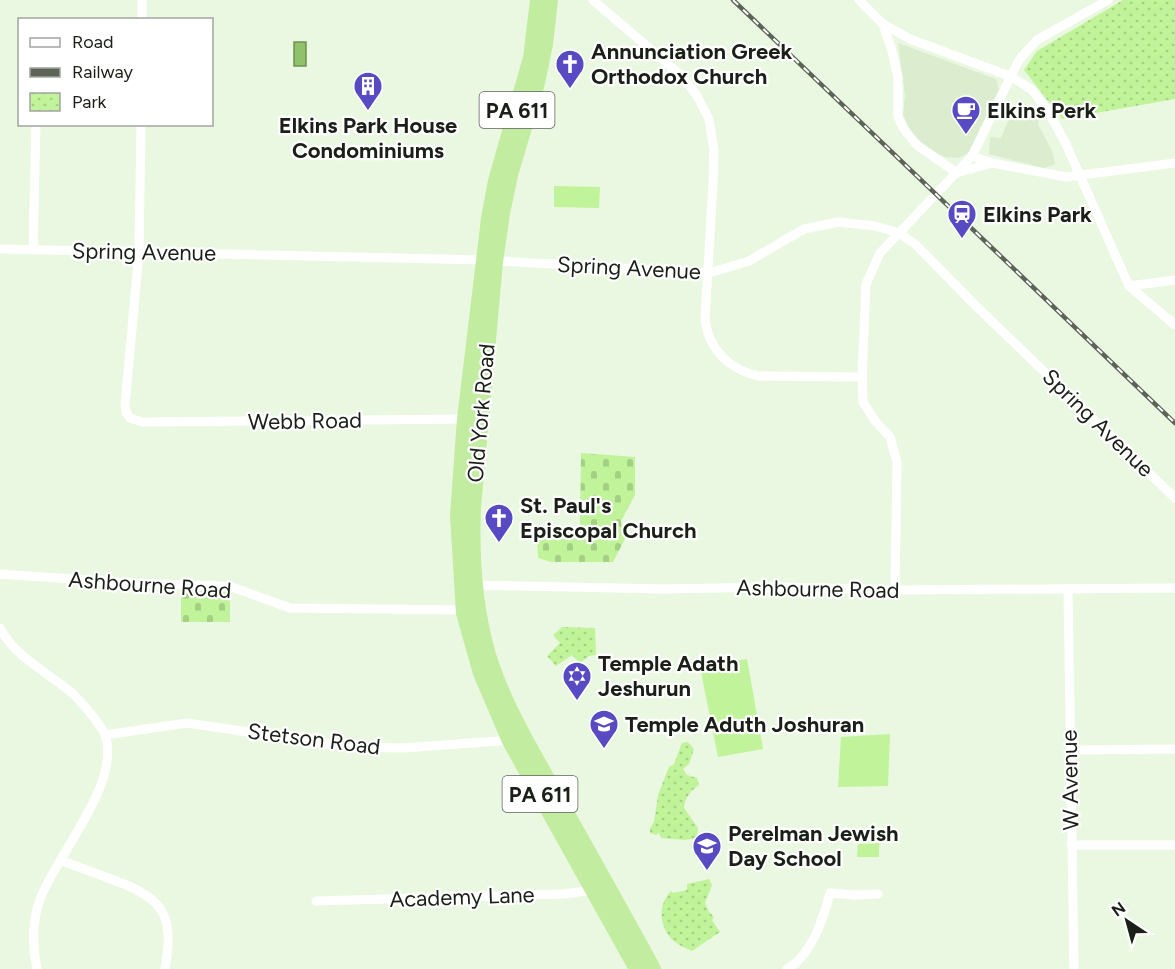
<svg xmlns="http://www.w3.org/2000/svg" width="1175" height="969" font-family="Figtree,sans-serif">
<defs>
<pattern id="cemetery-stones" width="16" height="16" patternUnits="userSpaceOnUse" patternTransform="scale(1.5)"><rect width="16" height="16" fill="#c0f39a"/><path d="M2 7V4a2 2 0 0 1 4 0v3zM10 15v-3a2 2 0 0 1 4 0v3z" fill="#a4d084"/></pattern>
<pattern id="park-dots" width="8" height="8" patternUnits="userSpaceOnUse" patternTransform="scale(1.5)"><rect width="8" height="8" fill="#c0f39a"/><path d="M2 2h.1M6 6h.1" fill="none" stroke="#a4d084" stroke-width="1.8" stroke-linecap="round"/></pattern>
</defs>
<rect width="100%" height="100%" fill="#eaf8e1"/>
<g fill="#dbeccf">
<path d="M898 43 996 79 999 89 969 152 959 158 945 157 927 148 913 135 903 115 905 95Z"/>
<path d="M1020 102 1039 121 1038 124 1053 153 1055 164 1044 168 989 154 990 137 1001 138 1016 103Z"/>
</g>
<g fill="#c0f39a">
<path d="M554 186 600 187 599 208 554 207Z"/>
<path d="M747 659 763 749 718 757 700 667Z"/>
<path d="M890 734 888 786 838 787 841 737Z"/>
<path d="M879 843V857H857L858 844Z"/>
</g>
<g fill="url(#cemetery-stones)">
<path d="M581 453 635 457V495L621 521 625 539 613 562H551L538 558 537 537 544 528 580 527Z"/>
<path d="M181 591 230 592V622H181Z"/>
</g>
<g fill="url(#park-dots)">
<path d="M1123 0H1175V99L1062 119 1024 70 1037 51Z"/>
<path d="M562 627 595 628 596 655 589 656 580 663 572 655 556 666 547 656 560 643 553 635Z"/>
<path d="M688 742 694 749 689 764 683 769 687 775 697 778 699 785C691 791 685 797 684 808L698 828 697 838 684 840 661 838 659 833 656 835 650 833V828L654 822 658 795 669 767 674 764 682 743Z"/>
<path d="M709 879 712 885 705 903 709 912 714 917 712 920 720 932 692 951C686 948 680 946 675 942 659 929 657 905 671 891L673 893 687 890V884Z"/>
</g>
<rect fill="#90c26a" stroke="#6d9151" stroke-width="1.5" x="294" y="42" width="12" height="24"/>
<g fill="none" stroke-linecap="round" stroke-linejoin="round">
<g stroke="#fff" stroke-width="9">
<path d="M593 0 684 78 697 96 709 119 714 151 713 183 705 320C709 350 729 369 758 376L862 377"/>
<path d="M859 0 883 24 892 51 898 77V116L903 128 917 145 957 173"/>
<path d="M142 20V0"/>
<path d="M883 24 910 39 1012 77 1032 90 1048 111 1065 142 1129 286 1175 325"/>
<path d="M141 124 139 252 125 405 126 412 130 418 142 422 467 419"/>
<path d="M972 156 992 163 1066 177 1175 163"/>
<path d="M960 172 992 163"/>
<path d="M0 249 484 260 709 273 749 261 804 229 838 222 875 226 899 233 915 244 976 306 1175 498"/>
<path d="M33 249 36 124"/>
<path d="M1129 286 1175 280"/>
<path d="M0 574 129 583 221 586 232 587 290 608 466 610"/>
<path d="M473 585 662 589 778 587 895 590 1175 588"/>
<path d="M895 590 897 462 890 437 875 421 863 402 862 377 866 284 880 253 972 156 1019 60 1037 40 1108 0"/>
<path d="M1068 590 1074 969"/>
<path d="M0 628C15 657 47 672 71 692 80 700 87 709 95 719 98 724 103 729 105 735 122 781 58 854 41 897 32 919 32 946 37 969"/>
<path d="M105 735 187 723 350 747 402 748 513 740"/>
<path d="M1070 750 1175 749"/>
<path d="M1071 845H1175"/>
<path d="M60 860C79 867 97 874 116 881 166 899 174 918 165 969"/>
<path d="M316 901 563 894 595 890"/>
<path d="M787 969C812 955 823 919 830 893L855 895 878 894"/>
</g>
<g stroke="#c2eca0" stroke-width="16">
<path d="M538 0 531 58 496 181 489 219 465 419 458 516 464 613 481 673 510 741 637 969"/>
<path d="M550 0 545 44 537 83 510 175 502 213 495 262 473 507C471 557 474 607 488 655 504 706 532 752 558 798 590 855 622 912 653 969"/>
</g>
<g stroke="#5c6357" stroke-width="4.5">
<path id="rail" d="M733 0 1175 423"/>
</g>
<use href="#rail" stroke="#fff" stroke-width="2" stroke-dasharray="7" stroke-linecap="butt"/>
</g>
<defs>
<g id="church-pin" transform="scale(1.5)"><path d="M0 17L-7.5 6A9.5 9.5 0 1 1 7.5 6Z" fill="#584ac2" stroke="#fff"/><path d="M-1.2-6h2.4v3.5h3.3v2.4h-3.3V6h-2.4V-.1h-3.3v-2.4h3.3Z" fill="#fff"/></g>
<g id="building-pin" transform="scale(1.5)"><path d="M0 17L-7.5 6A9.5 9.5 0 1 1 7.5 6Z" fill="#584ac2" stroke="#fff"/><path d="M-4-6H4V6H1V3H-1V6H-4ZM-2.5-4.3h1.7v1.8h-1.7ZM.8-4.3h1.7v1.8H.8ZM-2.5-1h1.7V.8h-1.7ZM.8-1h1.7V.8H.8Z" fill="#fff"/></g>
<g id="cafe-pin" transform="scale(1.5)"><path d="M0 17L-7.5 6A9.5 9.5 0 1 1 7.5 6Z" fill="#584ac2" stroke="#fff"/><path d="M-5.5-4.5H6V0H3Q3 3.5 0 3.5H-2.5Q-5.5 3.5-5.5 0ZM3-3.2v2h1.7v-2ZM-6 4.5H4V6H-6Z" fill="#fff"/></g>
<g id="station-pin" transform="scale(1.5)"><path d="M0 17L-7.5 6A9.5 9.5 0 1 1 7.5 6Z" fill="#584ac2" stroke="#fff"/><path d="M-3-6H3Q5-6 5-4V2Q5 4 3 4L4.5 6H3L1.5 4h-3L-3 6H-4.5L-3 4Q-5 4-5 2V-4Q-5-6-3-6ZM-3.5-4v3h7v-3ZM-3.5 1v1.5H-2V1ZM2 1v1.5H3.5V1Z" fill="#fff"/></g>
<g id="synagogue-pin" transform="scale(1.5)"><path d="M0 17L-7.5 6A9.5 9.5 0 1 1 7.5 6Z" fill="#584ac2" stroke="#fff"/><path d="M0-6.5L5.6 3.2H-5.6ZM0 6.5L5.6-3.2H-5.6Z" fill="#fff"/></g>
<g id="school-pin" transform="scale(1.5)"><path d="M0 17L-7.5 6A9.5 9.5 0 1 1 7.5 6Z" fill="#584ac2" stroke="#fff"/><path d="M0-5L7-2L0 1L-7-2ZM-4 1L0 2.5L4 1V4Q0 6-4 4Z" fill="#fff"/></g>
</defs>
<g fill-rule="evenodd">
<use href="#church-pin" x="570" y="64"/>
<use href="#building-pin" x="368" y="86"/>
<use href="#cafe-pin" x="966" y="110"/>
<use href="#station-pin" x="962" y="214"/>
<use href="#church-pin" x="499" y="518"/>
<use href="#synagogue-pin" x="577" y="676"/>
<use href="#school-pin" x="604" y="724"/>
<use href="#school-pin" x="707" y="846"/>
</g>
<g text-anchor="middle" dominant-baseline="central" stroke-width="4.5" stroke-linejoin="round" paint-order="stroke">
<g fill="#fff" stroke="#5f625d" stroke-width="1.5">
<rect x="479.5" y="92" width="75" height="36" rx="4.5"/>
<rect x="502.5" y="776" width="75" height="36" rx="4.5"/>
</g>
<g font-size="21" font-weight="bold" fill="#1a1f17">
<text x="517" y="110">PA 611</text>
<text x="540" y="794">PA 611</text>
</g>
<g font-size="22" font-weight="bold" fill="#1a1f17" stroke="#fff" text-anchor="start">
<text x="591" y="51">Annunciation Greek<tspan x="591" dy="25">Orthodox Church</tspan></text>
<text x="987" y="110">Elkins Perk</text>
<text x="368" y="125" text-anchor="middle">Elkins Park House<tspan x="368" dy="25">Condominiums</tspan></text>
<text x="983" y="214">Elkins Park</text>
<text x="520" y="505">St. Paul's<tspan x="520" dy="25">Episcopal Church</tspan></text>
<text x="598" y="663">Temple Adath<tspan x="598" dy="25">Jeshurun</tspan></text>
<text x="625" y="724">Temple Aduth Joshuran</text>
<text x="728" y="833">Perelman Jewish<tspan x="728" dy="25">Day School</tspan></text>
</g>
<g font-size="22" fill="#1a1f17" stroke="#fff">
<text transform="translate(144 252) rotate(1)">Spring Avenue</text>
<text transform="translate(629 268) rotate(3)">Spring Avenue</text>
<text transform="translate(481 413) rotate(-85)">Old York Road</text>
<text transform="translate(305 421) rotate(-1)">Webb Road</text>
<text transform="translate(1098 423) rotate(44)">Spring Avenue</text>
<text transform="translate(150 585) rotate(4)">Ashbourne Road</text>
<text transform="translate(818 589) rotate(1)">Ashbourne Road</text>
<text transform="translate(314 739) rotate(7)">Stetson Road</text>
<text transform="translate(1070 780) rotate(-91)">W Avenue</text>
<text transform="translate(462 897) rotate(-2)">Academy Lane</text>
</g>
</g>
<rect x="18" y="18" width="195" height="108" fill="#ffffff" stroke="#a3a5a2" stroke-width="1.5"/>
<rect x="30" y="38" width="30" height="9" fill="#ffffff" stroke="#a3a5a2" stroke-width="1.5"/>
<text x="72" y="48" font-size="18" fill="#1a1f17">Road</text>
<rect x="30" y="68" width="30" height="9" fill="#5c6357" stroke="#a3a5a2" stroke-width="1.5"/>
<text x="72" y="78" font-size="18" fill="#1a1f17">Railway</text>
<rect x="30" y="93" width="30" height="18" fill="url(#park-dots)" stroke="#a3a5a2" stroke-width="1.5"/>
<text x="72" y="108" font-size="18" fill="#1a1f17">Park</text>
<g transform="translate(1127 921) rotate(324)" stroke="#ffffff" stroke-width="4.5" paint-order="stroke">
<path d="M0-4.5L10 22L0 15L-10 22Z" fill="#1a1f17"/>
<text y="-9" font-size="16" font-weight="bold" text-anchor="middle" fill="#1a1f17">N</text>
</g>
</svg>
